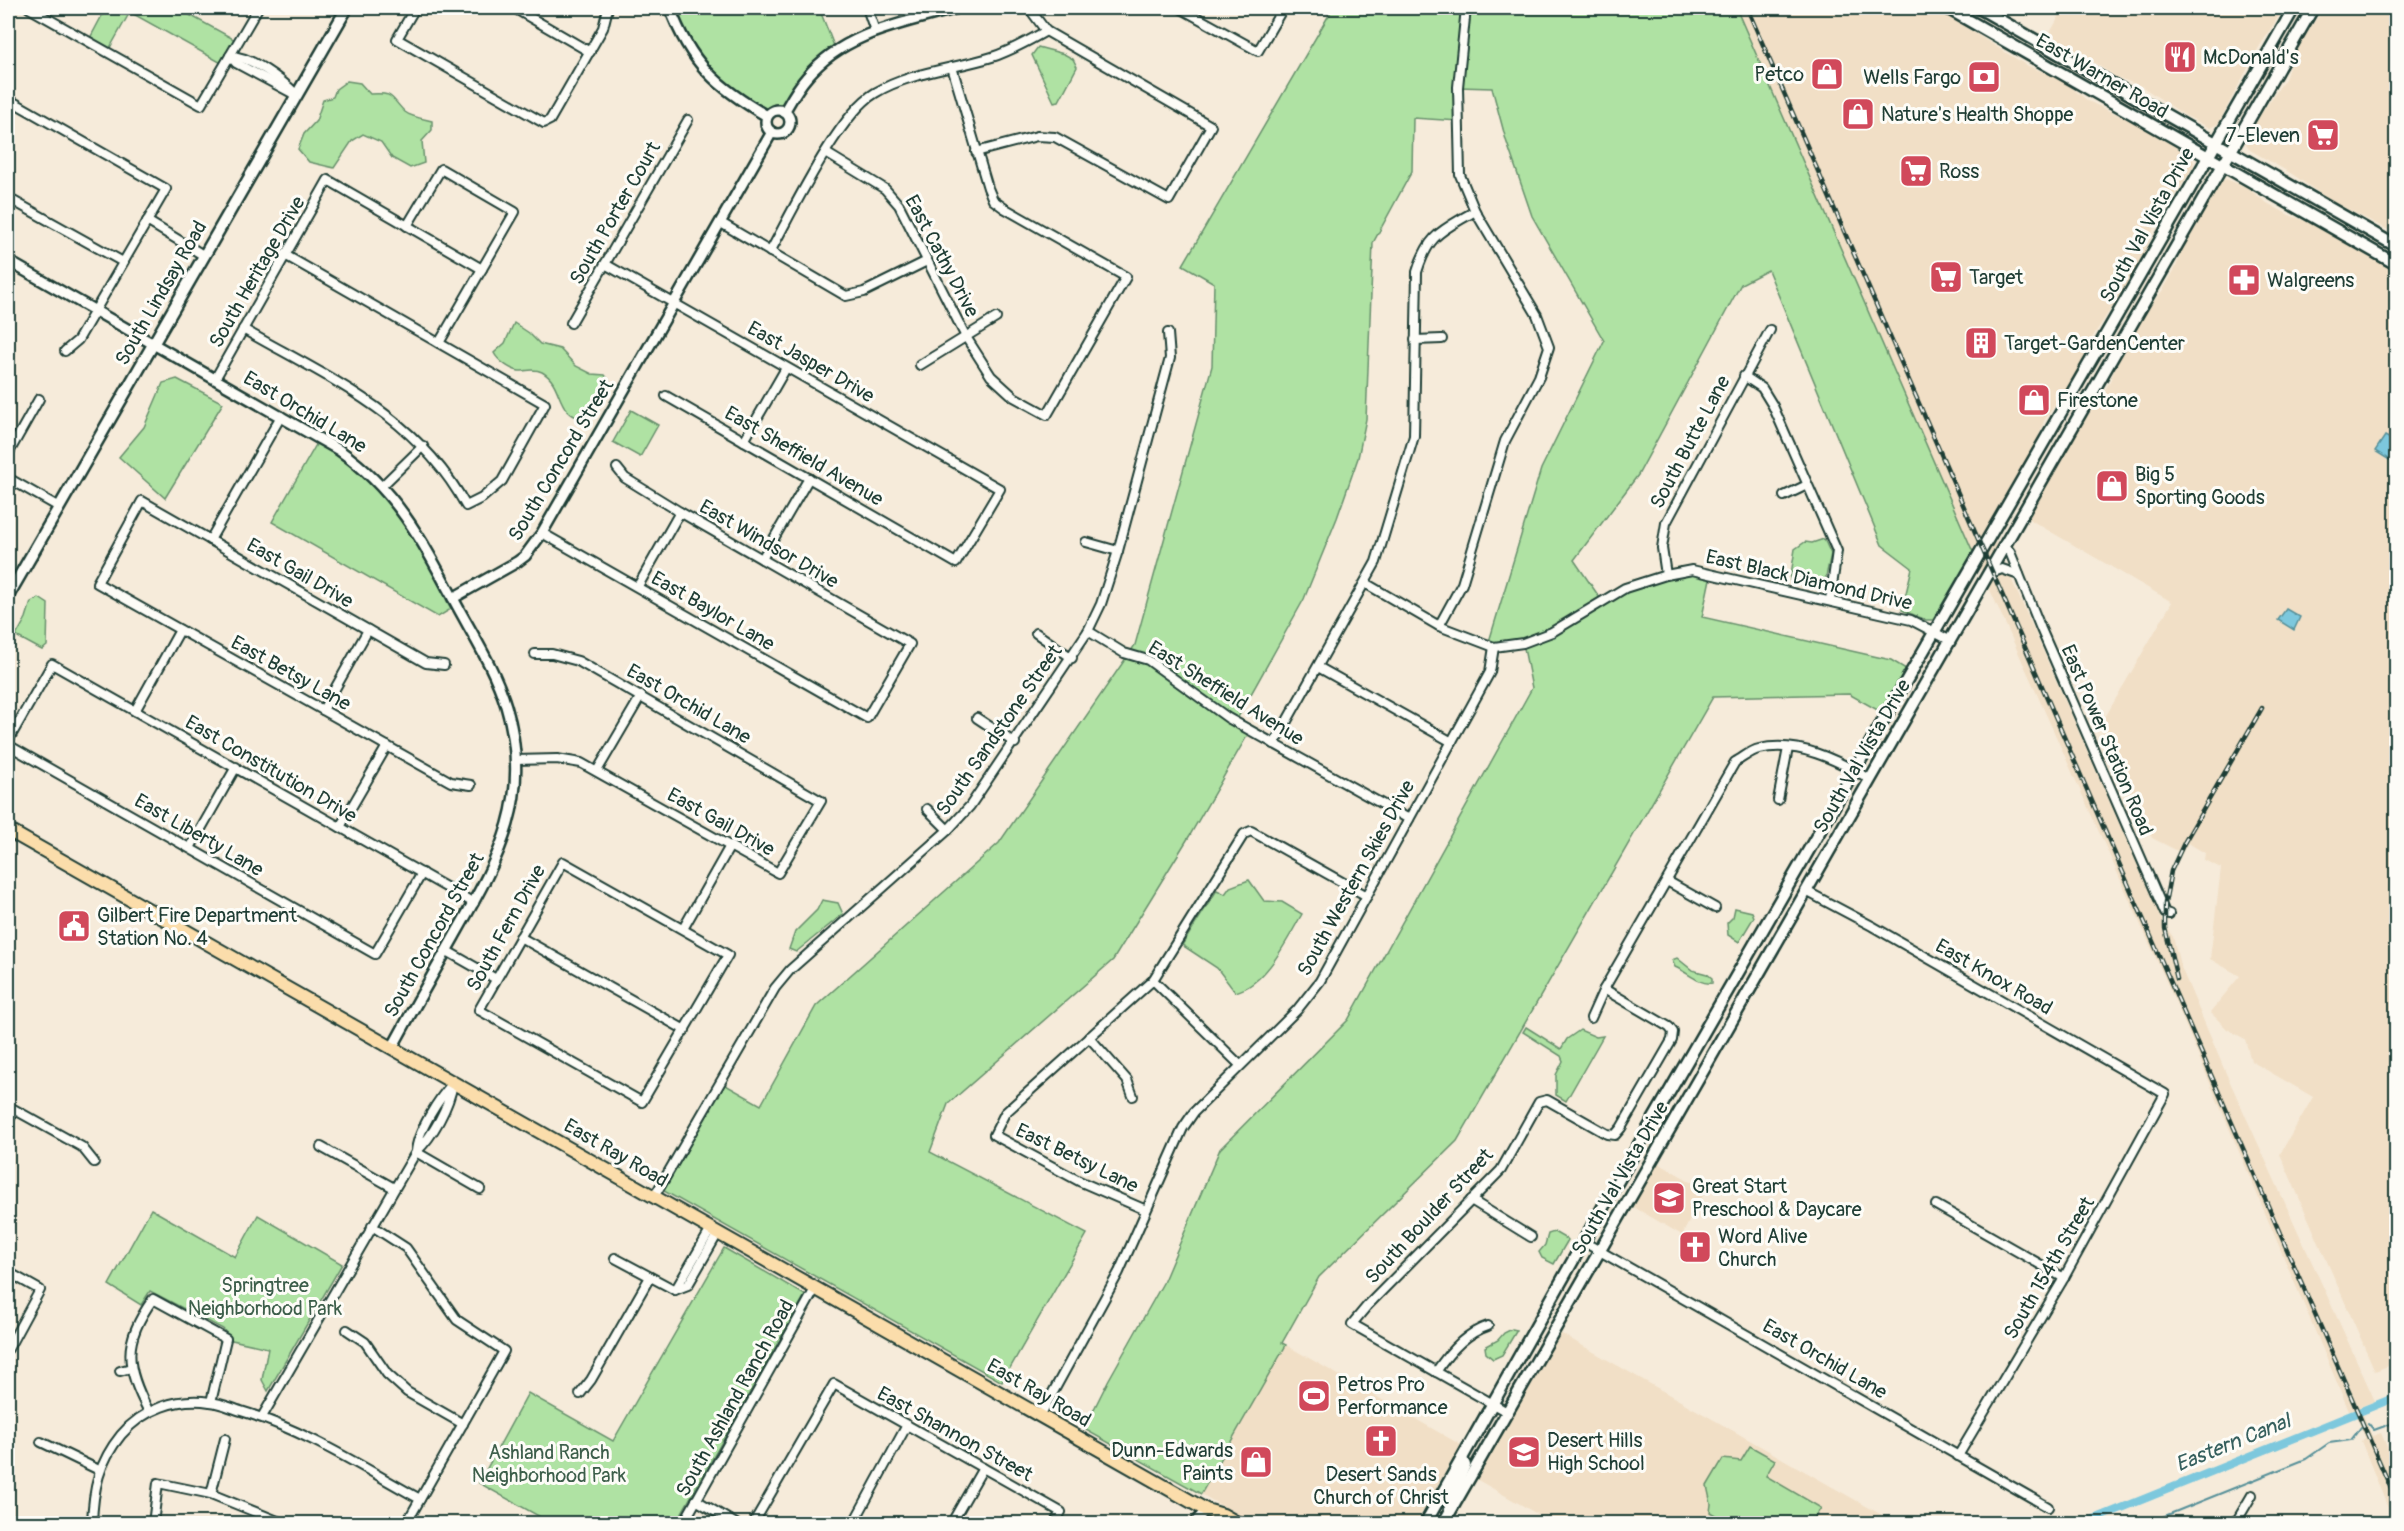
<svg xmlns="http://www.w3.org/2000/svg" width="2404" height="1531" font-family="Pangolin,sans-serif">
<rect width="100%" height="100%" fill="#f6ebda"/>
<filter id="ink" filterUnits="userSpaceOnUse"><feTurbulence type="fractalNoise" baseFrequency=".0167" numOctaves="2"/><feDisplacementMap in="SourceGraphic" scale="12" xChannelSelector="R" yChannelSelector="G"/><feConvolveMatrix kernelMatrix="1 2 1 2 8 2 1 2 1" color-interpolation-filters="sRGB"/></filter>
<g filter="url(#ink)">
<g fill="#f1dfc6">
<path d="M1736 8H1934L2026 65 2062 80 2088 101 2133 122 2191 156 2194 163 2192 169 2155 224 2146 249 2130 279 2090 341 2080 368 2044 421 2036 444 1988 526 2162 921 2173 937 2180 965 2225 1071 2375 1401 2360 1407 2372 1436 2381 1433 2396 1468V1523H2394L2361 1441 2365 1438 2354 1410 2349 1411 2176 1003 1973 552Z"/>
<path d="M2064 8H2284L2258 49 2218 124 2210 128 2186 116 2141 86 2116 77 2070 47 2047 38Z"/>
<path d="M2324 8H2396V234L2328 199 2292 174 2250 150 2246 144 2255 123 2285 79 2294 52Z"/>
<path d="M2226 179 2246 187 2267 203 2289 215 2311 223 2396 272V1363L2375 1371 2280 1154 2313 1097 2251 1061 2245 1039 2227 1029 2210 1012 2240 976 2210 959 2221 868 2204 860 2205 853 2188 843 2182 853 2152 838 2100 726 2172 602 2027 518 2082 422 2099 401 2110 381 2119 358 2147 310 2163 290 2175 269 2184 245 2222 181Z"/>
<path d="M1658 1163 1706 1190 1682 1235 1632 1206Z"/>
<path d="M1560 1333 1896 1523H1553L1476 1479Z"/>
<path d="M1286 1345 1461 1445 1416 1523H1252L1201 1494Z"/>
</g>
<g fill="#afe2a3" stroke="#67906c" stroke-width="1.5">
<path d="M106 8H177L239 42 225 65 130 12 107 53 88 42Z"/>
<path d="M676 8H819L834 46 804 72 782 105 768 110C726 96 687 49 676 8Z"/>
<path d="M1333 8H1736L1973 552 1933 620H1926L1902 610 1912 568 1882 545 1768 270 1741 284 1638 475 1574 560 1602 601 1625 588 1692 570 1711 574 1702 617 1891 660 1906 669 1881 712 1849 694 1713 697 1457 1141 1319 1277 1282 1343 1286 1345 1201 1494 1084 1429 1108 1381 1163 1283 1220 1149 1348 1020 1532 688 1523 643 1488 645 1541 469 1604 341 1532 216 1506 140 1492 88 1458 87 1459 121 1413 118 1412 171 1373 243 1366 419 1358 458 1337 518 1304 599 1236 721 1251 729 1190 835 1113 960 948 1104 930 1152 1087 1234 1002 1382 664 1191 724 1084 761 1105 816 1006 999 843 1135 645 1212 366 1214 283 1183 265Z"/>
<path d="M1038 47 1064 54 1073 59 1077 67 1059 101 1054 102 1032 55Z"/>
<path d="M347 81 360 83 370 94C394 92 390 97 405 112 411 117 424 119 432 121V130L422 141 424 163 410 168 392 158 381 142 363 134 352 141 334 168 309 162 298 149 304 134 316 121 323 100 333 97 336 89Z"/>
<path d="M514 323 529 333 540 344 560 349 576 366 592 374 605 375 610 382 587 420C553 415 565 385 542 372 534 368 528 371 519 371 511 370 498 361 494 353L505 343Z"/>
<path d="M177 379 223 403 165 498 119 457 144 427 163 383Z"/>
<path d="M631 410 658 425 640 457 613 442Z"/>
<path d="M317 443C339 456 359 470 377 487 411 521 430 568 451 609L438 617 272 522Z"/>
<path d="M1824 539 1831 554 1825 581 1820 589 1790 581 1795 549 1805 542 1812 543Z"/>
<path d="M39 598 48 604 47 646 42 650 16 636 26 618 31 602Z"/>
<path d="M1249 880 1264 901 1282 902 1302 914C1287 940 1266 985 1235 992L1217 968 1182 945 1217 890 1225 894 1230 887Z"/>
<path d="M822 900 838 903 843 914 796 952 789 949 795 932 817 910Z"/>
<path d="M1735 908 1752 912 1754 917 1739 942 1728 935 1727 923 1733 917Z"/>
<path d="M1677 958 1692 970 1707 974 1712 978V983C1699 985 1687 972 1675 967L1672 960Z"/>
<path d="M1526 1027 1561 1049 1567 1039 1580 1030 1596 1037 1603 1036 1566 1101 1556 1095V1075L1563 1061 1561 1056 1523 1032Z"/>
<path d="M151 1209 235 1257 258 1215 342 1264 268 1391 262 1380 268 1348 232 1340 223 1329 150 1291 141 1305 109 1285Z"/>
<path d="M1554 1232 1568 1240 1554 1264 1542 1258 1539 1252 1545 1245 1548 1234Z"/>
<path d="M724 1248 805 1295 676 1523H551L479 1483 528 1393 613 1441Z"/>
<path d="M1512 1329 1517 1330 1502 1355 1493 1359 1486 1353 1485 1347 1498 1340 1504 1333Z"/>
<path d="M1750 1446 1775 1460 1766 1476 1821 1508 1811 1523H1729L1710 1512 1711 1504 1707 1486 1723 1459 1741 1461Z"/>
</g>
<g fill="#7dc8dd" stroke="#579099" stroke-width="1.5">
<path d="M2385 436 2396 442V449L2391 461 2375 451Z"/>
<path d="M2286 609 2300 617 2294 630 2278 620Z"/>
</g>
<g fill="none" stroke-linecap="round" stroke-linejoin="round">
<g stroke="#579099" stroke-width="2">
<path d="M2368 1423 2374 1430 2396 1422"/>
<path d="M2145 1524 2306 1459 2329 1443 2351 1440 2361 1427"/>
</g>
<path stroke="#7dc8dd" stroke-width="8" d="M2082 1524 2396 1397"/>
<g stroke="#1f3d34" stroke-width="12">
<g id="minor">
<path d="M29 8 201 105 258 8"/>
<path d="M415 8 397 39 544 123 550 120 603 28 608 8"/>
<path d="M514 8 590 52"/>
<path d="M867 8 875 31"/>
<path d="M1180 8 1258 51 1283 8"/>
<path d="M230 56C251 56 282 80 296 94"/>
<path d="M230 56 236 63 292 93"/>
<path d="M8 99 166 189 78 340 65 351"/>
<path d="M976 152 1037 136 1055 137 1169 200 1211 126 1046 31 1029 8"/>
<path d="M826 153 885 189 899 205 966 337 991 376 1014 397 1047 415 1126 277 1004 208 993 200 988 188 952 67"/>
<path d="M8 198 123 262"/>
<path d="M147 221 203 255"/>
<path d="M721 223 846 296 864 292 927 261"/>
<path d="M407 226 441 169 515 212 439 343"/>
<path d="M770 252C792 212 838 115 875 93 910 72 954 69 992 57 1011 51 1028 41 1046 31"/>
<path d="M605 264 1000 489 956 563 666 396"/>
<path d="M571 323 688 120"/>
<path d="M243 329C328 378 417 415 466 506L482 498 502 481 545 404 285 255"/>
<path d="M1415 340 1442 339"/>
<path d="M920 365 996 318"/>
<path d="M1744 376 1762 388 1773 406 1837 551 1830 600"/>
<path d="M215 379 328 180 482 269"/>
<path d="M744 441 786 368"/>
<path d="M8 454 39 399"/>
<path d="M8 478 59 507"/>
<path d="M382 486 423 446"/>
<path d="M1784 496 1807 485"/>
<path d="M542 533 867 718 910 644 680 512 625 478 617 468"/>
<path d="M210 540 281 416"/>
<path d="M1086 542 1118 551"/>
<path d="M2004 544 2010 552 2041 629 2165 913 2169 914"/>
<path d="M762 559 809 478"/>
<path d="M1988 574 2002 569 2019 575"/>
<path d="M1666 575 1662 548 1666 523 1770 330"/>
<path d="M1365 583 1439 626 1494 647 1523 643 1552 632 1625 588 1666 575 1692 570 1911 620 1949 640"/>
<path d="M638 586 680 512"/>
<path d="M1439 626 1462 584 1505 441 1539 377 1549 347 1537 315 1475 211 1460 175 1458 87 1466 8"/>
<path d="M1088 631 1124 653 1148 660 1228 718 1409 819"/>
<path d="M1036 633 1072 658"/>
<path d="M444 665 426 663 142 501 97 583 451 782 471 785"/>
<path d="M1318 667 1452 742"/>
<path d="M323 710 368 630"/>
<path d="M135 711 180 630"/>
<path d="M977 718 1015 743"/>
<path d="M8 741 52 664 474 903"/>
<path d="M1274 744 1376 562 1414 436 1417 272C1429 233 1442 231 1475 211"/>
<path d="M8 745 375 954 422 873"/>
<path d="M515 760 557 759 581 763 778 873 821 801 578 661 552 654H535"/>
<path d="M597 771 641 696"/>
<path d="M1778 800 1788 748"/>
<path d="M927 809 948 830"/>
<path d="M340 827 387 746"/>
<path d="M190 848 236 767"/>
<path d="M563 862 728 955 642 1102 479 1010Z"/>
<path d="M1667 881 1715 908"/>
<path d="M1806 891 1872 926 2165 1094 2061 1283 1958 1456"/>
<path d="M683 929 730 846"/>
<path d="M520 937 685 1030"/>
<path d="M447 951 496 979"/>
<path d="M1153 980 1240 1065"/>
<path d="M1591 1018 1604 989 1735 762C1743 758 1750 751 1759 749 1798 740 1837 760 1870 779"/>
<path d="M1089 1037 1127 1080 1133 1096"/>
<path d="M453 1083C449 1107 433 1136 416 1152 417 1132 439 1098 453 1083Z"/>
<path d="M8 1106 82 1147 94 1162"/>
<path d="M8 1122 14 1110"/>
<path d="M321 1147 394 1188"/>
<path d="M654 1197 775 988 790 970 948 830 970 806 1088 631 1101 604 1118 551 1170 358 1168 333"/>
<path d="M1471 1200 1531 1237"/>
<path d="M1936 1205 2064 1278"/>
<path d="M1146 1210 1079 1181 994 1135 1005 1113 1153 980 1244 834 1251 831 1367 896"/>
<path d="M372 1226 406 1248 457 1320 504 1351 406 1524"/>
<path d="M1584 1242 2048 1507"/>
<path d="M615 1258 675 1290"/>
<path d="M8 1272 40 1290 8 1349"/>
<path d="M676 1289 711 1229"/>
<path d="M675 1290 688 1285 718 1233"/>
<path d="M347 1330 365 1342 387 1374 407 1392 463 1424"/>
<path d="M120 1371 131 1368"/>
<path d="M1436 1372C1449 1352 1466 1333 1488 1326"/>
<path d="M580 1394 591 1380 650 1277"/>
<path d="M149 1412C125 1366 122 1342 153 1299L226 1339 211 1402"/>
<path d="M1507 1412 1352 1324 1367 1306 1501 1170 1539 1102 1547 1100 1607 1134 1615 1135 1621 1128 1672 1040 1673 1032 1669 1027 1604 989"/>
<path d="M1040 1416 1119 1272 1183 1128 1194 1112 1297 1010 1320 981 1490 672 1494 647"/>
<path d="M262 1417 416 1152 480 1189"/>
<path d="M41 1442 99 1470"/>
<path d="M211 1494 225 1439"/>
<path d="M696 1500 736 1524"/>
<path d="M92 1524C93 1489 99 1462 121 1435 143 1409 177 1397 210 1402 221 1403 231 1408 241 1411 305 1430 362 1467 420 1499"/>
<path d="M153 1524 158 1483 211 1494 285 1524"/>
<path d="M683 1524 815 1289"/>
<path d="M753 1524 834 1384 1061 1512 1054 1524"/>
<path d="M853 1524 907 1425"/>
<path d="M951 1524 983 1468"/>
<path d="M1193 1524 1206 1510"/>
<path d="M2235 1524 2252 1495"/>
</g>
</g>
<g stroke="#1f3d34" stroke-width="14">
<g id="tertiary">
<path d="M670 8C690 63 718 88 767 116"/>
<circle cx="778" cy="122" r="12"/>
<path d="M784 112C791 100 798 87 807 77 844 32 905 23 958 8"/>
<path d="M8 261 339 450C396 490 422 540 454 600 472 634 495 669 506 706 534 799 498 859 454 937 433 974 412 1011 392 1048"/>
<path d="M453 598 517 562 525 556 542 533 772 132"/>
</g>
</g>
<g stroke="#1f3d34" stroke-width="15">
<g id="secondary">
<path d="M1947 8 2396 264"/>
<path d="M1979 8 2396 246"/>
<path d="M8 596 347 8"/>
<path d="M1450 1510 1449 1499 1465 1465 1462 1459"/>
<path d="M1425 1524 1607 1200 2294 8"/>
<path d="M1443 1524 2313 8"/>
</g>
</g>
<g stroke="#1f3d34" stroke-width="16">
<path id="primary" d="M8 830 1206 1510 1223 1515 1239 1524"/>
</g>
<use href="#minor" stroke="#fdfcf7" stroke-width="8"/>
<use href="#tertiary" stroke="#fdfcf7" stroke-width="9"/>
<use href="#secondary" stroke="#fdfcf7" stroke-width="10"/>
<use href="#primary" stroke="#fbddab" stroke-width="12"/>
<g stroke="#1f3d34" stroke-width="4.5">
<g id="rail">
<path d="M1747 8 2396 1500"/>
<path d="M2177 979 2165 928V903L2171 871 2184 843 2262 708"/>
</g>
</g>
<use href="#rail" stroke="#fdfcf7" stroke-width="2" stroke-dasharray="7" stroke-linecap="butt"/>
</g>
</g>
<defs>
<g id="restaurant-square" transform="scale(1.725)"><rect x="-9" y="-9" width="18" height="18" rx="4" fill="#d1495b" stroke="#fdfcf7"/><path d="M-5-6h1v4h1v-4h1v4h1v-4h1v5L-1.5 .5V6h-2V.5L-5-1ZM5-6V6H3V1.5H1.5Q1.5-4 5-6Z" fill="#fff"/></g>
<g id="shop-square" transform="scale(1.725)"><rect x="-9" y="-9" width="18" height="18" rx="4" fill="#d1495b" stroke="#fdfcf7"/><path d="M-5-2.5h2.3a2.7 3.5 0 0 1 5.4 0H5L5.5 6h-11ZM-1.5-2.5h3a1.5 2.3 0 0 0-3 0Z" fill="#fff"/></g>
<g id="bank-square" transform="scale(1.725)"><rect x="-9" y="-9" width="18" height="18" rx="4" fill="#d1495b" stroke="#fdfcf7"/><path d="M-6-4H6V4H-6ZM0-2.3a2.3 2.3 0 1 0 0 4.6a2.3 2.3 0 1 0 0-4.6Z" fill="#fff"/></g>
<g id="supermarket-square" transform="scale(1.725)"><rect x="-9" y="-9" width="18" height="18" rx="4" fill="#d1495b" stroke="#fdfcf7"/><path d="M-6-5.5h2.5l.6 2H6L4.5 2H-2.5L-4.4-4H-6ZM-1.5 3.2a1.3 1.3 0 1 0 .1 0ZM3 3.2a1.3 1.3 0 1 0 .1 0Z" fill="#fff"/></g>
<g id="pharmacy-square" transform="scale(1.725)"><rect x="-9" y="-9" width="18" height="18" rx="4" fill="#d1495b" stroke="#fdfcf7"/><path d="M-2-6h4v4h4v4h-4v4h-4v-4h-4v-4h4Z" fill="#fff"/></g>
<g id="building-square" transform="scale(1.725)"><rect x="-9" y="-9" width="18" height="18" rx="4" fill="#d1495b" stroke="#fdfcf7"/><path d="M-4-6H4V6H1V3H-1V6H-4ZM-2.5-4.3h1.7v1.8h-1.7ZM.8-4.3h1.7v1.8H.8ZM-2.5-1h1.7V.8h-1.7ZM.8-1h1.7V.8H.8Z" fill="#fff"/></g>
<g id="civic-square" transform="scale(1.725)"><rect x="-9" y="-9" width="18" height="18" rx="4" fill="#d1495b" stroke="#fdfcf7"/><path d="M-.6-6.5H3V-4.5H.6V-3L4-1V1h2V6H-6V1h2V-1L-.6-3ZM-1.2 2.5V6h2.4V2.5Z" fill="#fff"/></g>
<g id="school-square" transform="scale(1.725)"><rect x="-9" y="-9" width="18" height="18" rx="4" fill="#d1495b" stroke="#fdfcf7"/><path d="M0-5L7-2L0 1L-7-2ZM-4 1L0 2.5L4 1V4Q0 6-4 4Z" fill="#fff"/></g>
<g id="church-square" transform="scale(1.725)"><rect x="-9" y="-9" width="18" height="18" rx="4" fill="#d1495b" stroke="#fdfcf7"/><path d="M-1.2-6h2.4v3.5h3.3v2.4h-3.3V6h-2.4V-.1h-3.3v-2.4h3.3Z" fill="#fff"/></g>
<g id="stadium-square" transform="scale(1.725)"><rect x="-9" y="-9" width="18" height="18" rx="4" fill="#d1495b" stroke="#fdfcf7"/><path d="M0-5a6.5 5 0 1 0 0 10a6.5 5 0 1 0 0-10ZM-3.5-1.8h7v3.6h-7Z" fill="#fff"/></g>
</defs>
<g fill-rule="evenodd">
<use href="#restaurant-square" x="2180" y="57"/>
<use href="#shop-square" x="1827" y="74"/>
<use href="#bank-square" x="1984" y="77"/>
<use href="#shop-square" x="1858" y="114"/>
<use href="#supermarket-square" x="2323" y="135"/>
<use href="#supermarket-square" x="1916" y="171"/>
<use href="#supermarket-square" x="1946" y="277"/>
<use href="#pharmacy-square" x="2244" y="280"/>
<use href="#building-square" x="1981" y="343"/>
<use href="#shop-square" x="2034" y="400"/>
<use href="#shop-square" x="2112" y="486"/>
<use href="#civic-square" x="74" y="926"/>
<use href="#school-square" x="1669" y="1198"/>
<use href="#church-square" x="1695" y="1247"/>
<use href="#stadium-square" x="1314" y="1396"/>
<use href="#church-square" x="1381" y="1441"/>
<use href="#school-square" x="1524" y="1452"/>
<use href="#shop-square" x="1256" y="1462"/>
</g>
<g text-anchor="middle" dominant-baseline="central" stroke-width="6" stroke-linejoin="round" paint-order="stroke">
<g font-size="20" fill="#1f3d34" stroke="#fdfcf7" text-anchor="start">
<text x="2203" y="57">McDonald's</text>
<text x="1804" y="74" text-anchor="end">Petco</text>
<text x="1961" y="77" text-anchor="end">Wells Fargo</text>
<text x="1881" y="114">Nature's Health Shoppe</text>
<text x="2300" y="135" text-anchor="end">7-Eleven</text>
<text x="1939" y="171">Ross</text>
<text x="1969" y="277">Target</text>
<text x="2267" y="280">Walgreens</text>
<text x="2004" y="343">Target-GardenCenter</text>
<text x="2057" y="400">Firestone</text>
<text x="2135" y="474">Big 5<tspan x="2135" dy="23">Sporting Goods</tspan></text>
<text x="97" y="915">Gilbert Fire Department<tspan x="97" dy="23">Station No. 4</tspan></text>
<text x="1692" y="1186">Great Start<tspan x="1692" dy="23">Preschool &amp; Daycare</tspan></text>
<text x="1718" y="1236">Word Alive<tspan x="1718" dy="23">Church</tspan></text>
<text x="1337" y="1384">Petros Pro<tspan x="1337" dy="23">Performance</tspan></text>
<text x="1547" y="1440">Desert Hills<tspan x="1547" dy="23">High School</tspan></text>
<text x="1233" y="1450" text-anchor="end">Dunn-Edwards<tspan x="1233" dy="23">Paints</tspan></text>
<text x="1381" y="1474" text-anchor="middle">Desert Sands<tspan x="1381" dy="23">Church of Christ</tspan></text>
</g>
<g font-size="20" fill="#1f3d34" stroke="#fdfcf7">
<text transform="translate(2102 76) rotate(30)">East Warner Road</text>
<text transform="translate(615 213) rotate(-60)">South Porter Court</text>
<text transform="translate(2147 225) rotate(-61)">South Val Vista Drive</text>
<text transform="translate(942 256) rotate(62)">East Cathy Drive</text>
<text transform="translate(257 272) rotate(-60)">South Heritage Drive</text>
<text transform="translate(161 293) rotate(-60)">South Lindsay Road</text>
<text transform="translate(811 362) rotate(30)">East Jasper Drive</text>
<text transform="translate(305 412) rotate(31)">East Orchid Lane</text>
<text transform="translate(1690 442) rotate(-62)">South Butte Lane</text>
<text transform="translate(804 456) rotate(30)">East Sheffield Avenue</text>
<text transform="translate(561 460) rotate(-59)">South Concord Street</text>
<text transform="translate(769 544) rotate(30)">East Windsor Drive</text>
<text transform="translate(300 573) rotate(30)">East Gail Drive</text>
<text transform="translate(1809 580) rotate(13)">East Black Diamond Drive</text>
<text transform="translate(713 611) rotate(30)">East Baylor Lane</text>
<text transform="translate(291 673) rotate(29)">East Betsy Lane</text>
<text transform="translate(1226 693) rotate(32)">East Sheffield Avenue</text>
<text transform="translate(689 704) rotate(30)">East Orchid Lane</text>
<text transform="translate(999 730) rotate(-55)">South Sandstone Street</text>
<text transform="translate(2107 740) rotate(67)">East Power Station Road</text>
<text transform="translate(1862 756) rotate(-60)">South Val Vista Drive</text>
<text transform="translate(271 769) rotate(30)">East Constitution Drive</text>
<text transform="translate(721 822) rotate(29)">East Gail Drive</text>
<text transform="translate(199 835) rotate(30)">East Liberty Lane</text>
<text transform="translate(1356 878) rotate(-61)">South Western Skies Drive</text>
<text transform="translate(506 928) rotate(-61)">South Fern Drive</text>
<text transform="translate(434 935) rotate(-61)">South Concord Street</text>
<text transform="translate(1994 977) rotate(30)">East Knox Road</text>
<text transform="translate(616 1153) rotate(30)">East Ray Road</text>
<text transform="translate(1077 1158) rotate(26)">East Betsy Lane</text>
<text transform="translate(1620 1178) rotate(-60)">South Val Vista Drive</text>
<text transform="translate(1429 1216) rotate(-47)">South Boulder Street</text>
<text transform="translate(2049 1268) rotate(-60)">South 154th Street</text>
<text transform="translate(1825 1359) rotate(30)">East Orchid Lane</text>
<text transform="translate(1039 1393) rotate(30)">East Ray Road</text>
<text transform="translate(735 1398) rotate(-61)">South Ashland Ranch Road</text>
<text transform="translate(955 1434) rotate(29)">East Shannon Street</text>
</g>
<g font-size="20" fill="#3c5e4a" stroke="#fdfcf7">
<text x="265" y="1285">Springtree<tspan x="265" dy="23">Neighborhood Park</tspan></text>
<text x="549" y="1452">Ashland Ranch<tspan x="549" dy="23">Neighborhood Park</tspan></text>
</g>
<g font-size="21" font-style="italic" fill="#36605e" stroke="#fdfcf7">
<text transform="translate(2233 1443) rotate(-22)">Eastern Canal</text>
</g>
</g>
<rect width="2404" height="1531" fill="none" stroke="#fdfcf7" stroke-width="30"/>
<rect x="15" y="15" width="2374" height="1501" fill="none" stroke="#1f3d34" stroke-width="2" filter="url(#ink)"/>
</svg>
